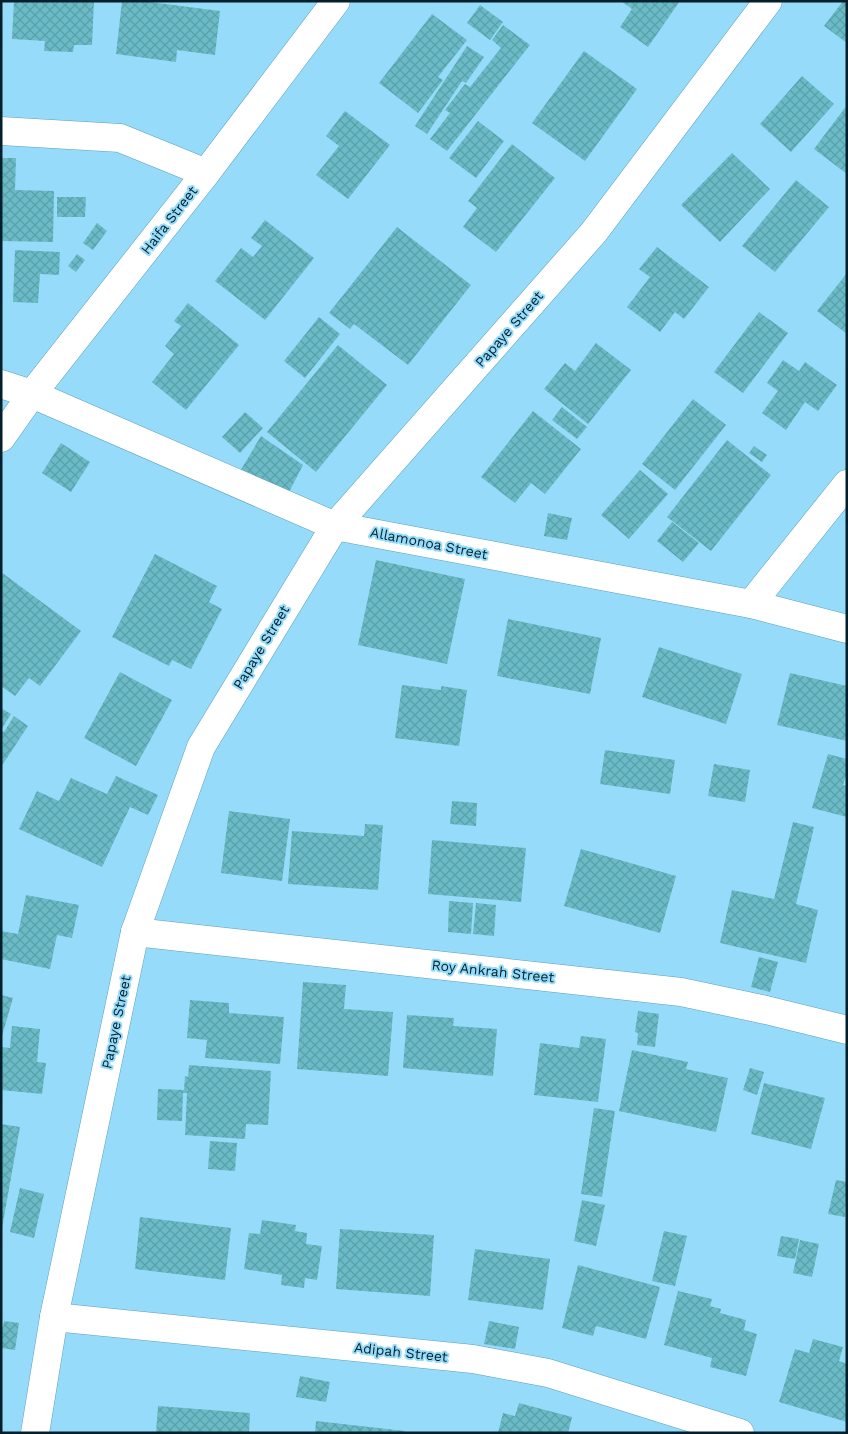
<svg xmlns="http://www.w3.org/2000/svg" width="848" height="1434" font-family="'Work Sans',sans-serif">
<defs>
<pattern id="building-cross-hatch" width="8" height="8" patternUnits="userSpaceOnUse" patternTransform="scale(1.25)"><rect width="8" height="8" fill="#6abbc6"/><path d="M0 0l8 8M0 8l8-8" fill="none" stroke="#5aa0aa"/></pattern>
</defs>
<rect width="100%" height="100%" fill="#96dcfa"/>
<g fill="url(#building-cross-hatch)">
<path d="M14 1H94L92 45H74L73 52 44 51 45 41 12 39Z"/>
<path d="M122 1H142L220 11 215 55 177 50 176 62 116 54Z"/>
<path d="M621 1H680L648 47 620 27 632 9Z"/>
<path d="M843 1 847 2V43L824 26Z"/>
<path d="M480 5 503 22 490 40 467 23Z"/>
<path d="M432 14 467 40 438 77 443 80 418 113 379 83Z"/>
<path d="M503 25 530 45 447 151 430 139 450 113 445 110 465 84 470 87 501 48 492 40Z"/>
<path d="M467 46 484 57 466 83 462 81 427 134 415 126Z"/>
<path d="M584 51 637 89 585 161 532 123Z"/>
<path d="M802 76 834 104 791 152 760 124Z"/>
<path d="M847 105V174L814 149Z"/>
<path d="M345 111 390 145 348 199 316 175 339 146 326 136Z"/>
<path d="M478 121 504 141 476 178 449 158Z"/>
<path d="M512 144 555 178 496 252 463 227 477 208 468 201Z"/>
<path d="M732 153 770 189 720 242 681 205Z"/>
<path d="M1 158H16L15 190 54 191 53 242 1 241Z"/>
<path d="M796 180 829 207 775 272 742 246Z"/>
<path d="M57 197H86L85 217H57Z"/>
<path d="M265 220 314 258 265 320 215 281 241 248 253 257 262 246 251 238Z"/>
<path d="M97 223 107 231 93 250 83 243Z"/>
<path d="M397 227 471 285 408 365 354 324 350 329 329 313Z"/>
<path d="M657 247 709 287 684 319 675 312 660 332 627 307 650 277 639 269Z"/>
<path d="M15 250 60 252 59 275 40 274 38 303 13 302Z"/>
<path d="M77 254 85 260 76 272 68 266Z"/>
<path d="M847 273V334L817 311Z"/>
<path d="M188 303 239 345 186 410 152 382 174 354 165 346 181 326 174 321Z"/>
<path d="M759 312 788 333 743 393 714 372Z"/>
<path d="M319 317 340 334 305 378 284 361Z"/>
<path d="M596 343 631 370 588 424 544 389 565 363 575 371Z"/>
<path d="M338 345 387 385 316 472 267 432Z"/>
<path d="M783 360 799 371 805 362 837 385 818 411 805 402 786 430 762 413 778 391 767 383Z"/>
<path d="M693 399 726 425 675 490 642 464Z"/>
<path d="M562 407 587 427 577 439 552 420Z"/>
<path d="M533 411 581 449 545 494 531 483 515 503 481 477Z"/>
<path d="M245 412 263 428 240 453 222 437Z"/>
<path d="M261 436 303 465 289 492 239 473Z"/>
<path d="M727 440 771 475 711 551 667 517Z"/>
<path d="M61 443 90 462 71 492 42 473Z"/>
<path d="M754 446 767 455 762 462 749 453Z"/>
<path d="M640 470 668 494 629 539 601 515Z"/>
<path d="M548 513 572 518 567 540 544 536Z"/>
<path d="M672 522 699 543 683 562 657 541Z"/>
<path d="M155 554 217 586 209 602 222 609 191 669 172 660 169 666 112 637Z"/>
<path d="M376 560 465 579 447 664 358 645Z"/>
<path d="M1 572 81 631 40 686 29 678 15 696 1 686Z"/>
<path d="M508 619 601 638 590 694 497 676Z"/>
<path d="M659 647 742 674 726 724 642 697Z"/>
<path d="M120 672 172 700 136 766 84 738Z"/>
<path d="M790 673 847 686V741L777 725Z"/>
<path d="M402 685 441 690V686L467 690 459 746 395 738Z"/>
<path d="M1 708 11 714 1 730 4 732 14 716 28 726 1 767Z"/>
<path d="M605 750 675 760 670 794 600 784Z"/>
<path d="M828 754 847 759V773L843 785 847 786V817L812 808Z"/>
<path d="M714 764 750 770 745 802 708 796Z"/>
<path d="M116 776 158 795 148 815 130 807 102 867 19 829 37 791 59 801 71 778 107 794Z"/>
<path d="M452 801 477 803 476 826 450 824Z"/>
<path d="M229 811 290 819 282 881 221 873Z"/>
<path d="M793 822 814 827 796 904 818 910 806 963 720 943 732 890 774 899Z"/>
<path d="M365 824 383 825 378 890 288 884 292 831 364 836Z"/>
<path d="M432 840 526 848 521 902 428 894Z"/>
<path d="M581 849 676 876 660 933 564 906Z"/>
<path d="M26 895 79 905 72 938 57 935 50 969 1 959V931L18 934Z"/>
<path d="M449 901 473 903 471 934 448 932Z"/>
<path d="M476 903 496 905 494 936 473 934Z"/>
<path d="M759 957 778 962 770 992 751 987Z"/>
<path d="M303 982 346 985 344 1009 393 1012 388 1076 297 1069Z"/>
<path d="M1 995 13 998 2 1036H1Z"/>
<path d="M190 1000 229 1003V1013L284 1017 280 1064 205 1058 207 1040 187 1038Z"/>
<path d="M638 1011 659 1014 655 1047 637 1045 638 1033 635 1032Z"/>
<path d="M407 1015 454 1018 453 1026 497 1029 493 1076 403 1068Z"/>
<path d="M12 1026 40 1029 37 1062 46 1063 42 1094 1 1090V1047L10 1048Z"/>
<path d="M581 1036 606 1039 598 1102 534 1095 540 1043 579 1048Z"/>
<path d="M632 1050 688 1062 686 1069 728 1078 716 1132 619 1111Z"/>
<path d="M189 1065 271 1071 268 1125 246 1124 245 1139 185 1135 187 1093H183L182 1121 157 1120 158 1089 184 1090 185 1076 188 1077Z"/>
<path d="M750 1068 764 1072 757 1095 743 1090Z"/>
<path d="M764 1083 825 1098 811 1149 751 1134Z"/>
<path d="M594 1108 615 1111 602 1197 581 1194Z"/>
<path d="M1 1124 20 1127 2 1228 1 1227Z"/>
<path d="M210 1141 237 1143 235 1171 208 1169Z"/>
<path d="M836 1180 847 1182 845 1217 828 1214Z"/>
<path d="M20 1188 44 1194 34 1238 10 1232Z"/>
<path d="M582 1200 605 1205 596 1246 574 1241Z"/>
<path d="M140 1217 231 1228 225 1280 135 1269Z"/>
<path d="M262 1220 296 1225 295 1231 307 1233 306 1244 322 1246 317 1280 305 1278 304 1288 281 1285 282 1275 244 1269 249 1233 260 1234Z"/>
<path d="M340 1229 434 1235 430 1296 336 1289Z"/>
<path d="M664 1231 687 1236 675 1286 652 1281Z"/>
<path d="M781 1236 799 1239 795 1259 777 1256Z"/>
<path d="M800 1240 819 1244 812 1277 793 1273Z"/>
<path d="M475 1249 550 1259 543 1310 468 1300Z"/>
<path d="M578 1265 660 1287 646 1339 596 1326 593 1336 562 1328Z"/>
<path d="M678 1291 712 1299 710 1306 721 1309 720 1313 746 1320 744 1330 757 1334 746 1376 710 1367 712 1358 664 1345Z"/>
<path d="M4 1321 19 1323 15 1350 1 1348V1327H3Z"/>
<path d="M489 1321 519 1327 515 1349 484 1344Z"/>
<path d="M813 1339 843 1347 839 1361 847 1364V1422L779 1402 795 1349 809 1353Z"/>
<path d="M300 1376 330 1382 326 1402 296 1397Z"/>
<path d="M519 1403 572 1417 568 1433H498L503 1413 515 1416Z"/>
<path d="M158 1406 250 1413 249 1433H156Z"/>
<path d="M316 1421 405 1431V1433H315Z"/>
</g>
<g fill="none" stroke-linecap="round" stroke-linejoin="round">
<g stroke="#5ba0bc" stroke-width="29">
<g id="minor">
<path d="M1 131 120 138 206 173"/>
<path d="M1 384 32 394 335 526 751 604 847 629"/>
<path d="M1 438 32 394 206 173 336 1"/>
<path d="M751 604 847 484"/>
<path d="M135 932 681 992 766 1010 847 1030"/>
<path d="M54 1317 473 1359 548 1373 740 1433"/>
<path d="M35 1433 54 1317 135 932 201 747 335 526 594 232 768 1"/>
</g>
</g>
<use href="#minor" stroke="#fff" stroke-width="28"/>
</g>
<g text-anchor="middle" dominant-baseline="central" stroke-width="4" stroke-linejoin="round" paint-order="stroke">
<g font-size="14" fill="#02202b" stroke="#96dcfa">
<text transform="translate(169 220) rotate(-52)">Haifa Street</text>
<text transform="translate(509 329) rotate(-49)">Papaye Street</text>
<text transform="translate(429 543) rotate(11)">Allamonoa Street</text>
<text transform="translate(261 647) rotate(-59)">Papaye Street</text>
<text transform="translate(493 971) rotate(6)">Roy Ankrah Street</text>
<text transform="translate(116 1022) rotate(-78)">Papaye Street</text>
<text transform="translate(401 1352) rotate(6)">Adipah Street</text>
</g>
</g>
<rect width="848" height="1434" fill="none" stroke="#02202b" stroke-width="5"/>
</svg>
